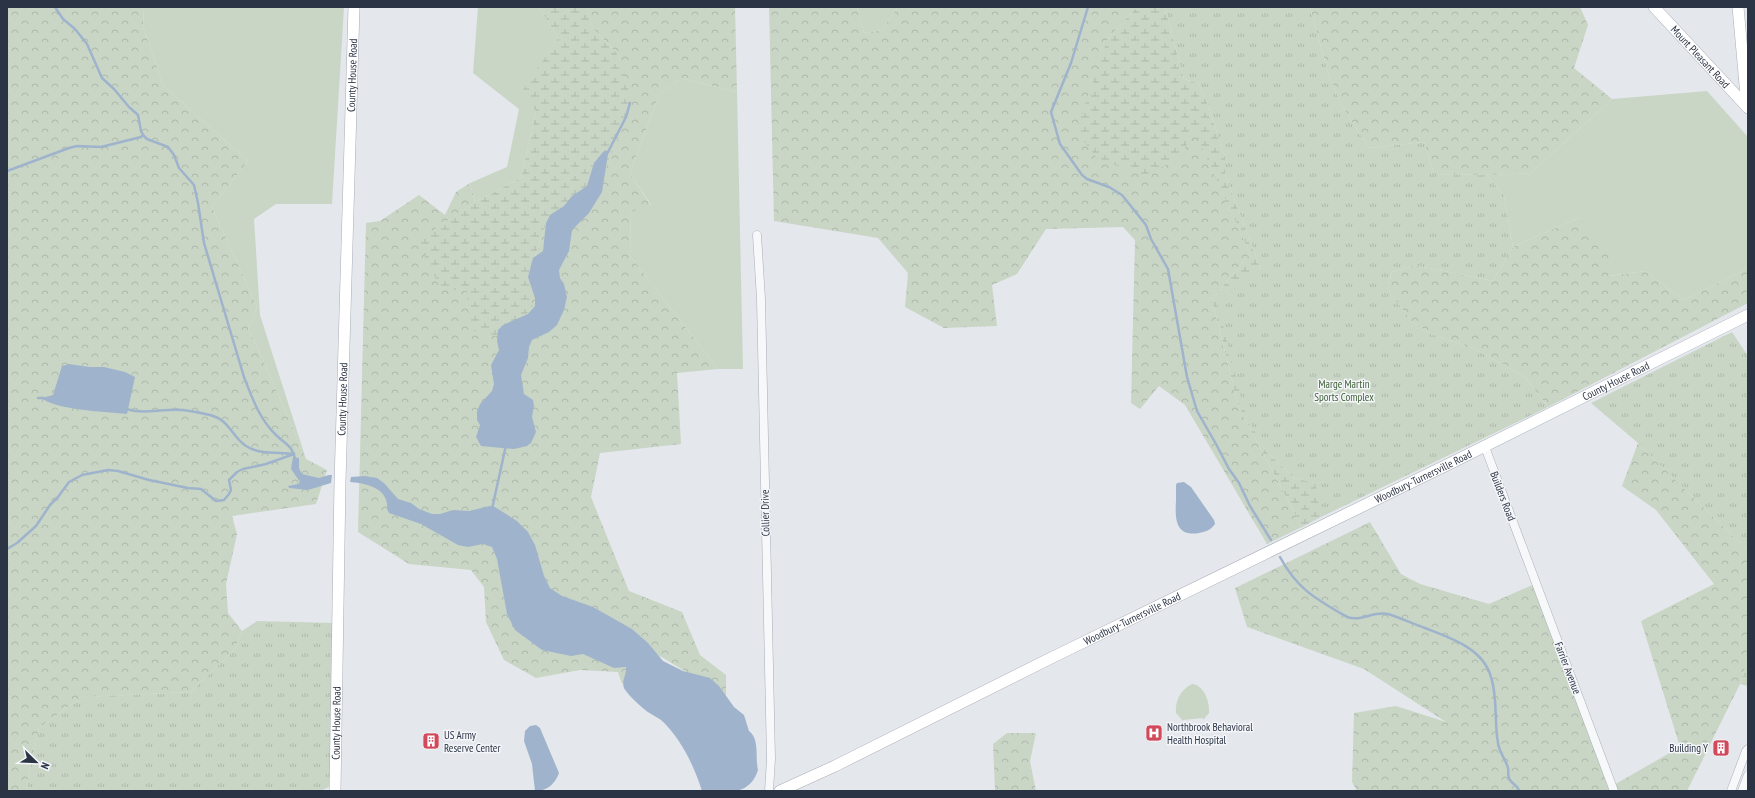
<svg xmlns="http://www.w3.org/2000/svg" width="1755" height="798" font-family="'PT Sans Narrow',sans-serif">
<defs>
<pattern id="forest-crowns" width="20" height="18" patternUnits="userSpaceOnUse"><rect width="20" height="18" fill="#c9d6c5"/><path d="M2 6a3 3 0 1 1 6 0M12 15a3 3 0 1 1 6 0" fill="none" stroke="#adb8ab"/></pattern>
<pattern id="wetland-marsh" width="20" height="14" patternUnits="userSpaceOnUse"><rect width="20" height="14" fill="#c9d6c5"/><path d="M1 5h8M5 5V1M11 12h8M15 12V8" fill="none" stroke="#adb8ab"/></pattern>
<pattern id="park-tufts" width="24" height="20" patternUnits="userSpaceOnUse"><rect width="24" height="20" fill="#c9d6c5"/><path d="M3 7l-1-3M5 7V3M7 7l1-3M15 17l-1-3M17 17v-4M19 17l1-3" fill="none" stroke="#adb8ab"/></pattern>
</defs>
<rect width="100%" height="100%" fill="#e4e7ec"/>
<g fill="#c9d6c5">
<path d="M144 7H344L332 204H276L254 219 260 315 306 459 258 348 248 329 257 307 212 207 248 161 163 85 143 27Z"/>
<path d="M478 7H539L558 38 524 90 536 112 521 178 475 202 470 183 507 167 519 109 473 73Z"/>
<path d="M857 7H898L882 30 864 33Z"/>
<path d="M681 78 737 92 743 369H718L631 257 630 212 651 205 630 173 659 95Z"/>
<path d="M1707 91 1748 137V266L1741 272 1684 300 1645 271 1608 276 1578 218 1513 247 1504 196 1487 175 1531 173 1612 99Z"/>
<path d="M1192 684C1204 685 1210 702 1209 713L1203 720V718L1183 720V721L1176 713C1175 701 1180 690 1192 684Z"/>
</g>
<g fill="url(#forest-crowns)">
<path d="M7 7H144L143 27 163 85 248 161 212 207 257 307 248 329 258 348 306 459 327 470 316 504 232 516 237 534 226 584 228 613 242 631 235 649 191 692 82 697 39 728 27 783 28 791H7Z"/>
<path d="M587 7H735L737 92 681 78 659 95 630 173 651 206 630 212 631 257 718 369 677 373 681 444 600 453 591 497 629 591 682 612 700 655 726 675V696L660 656 622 684 618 672 580 670 536 678 504 660 486 622 484 587 471 570 409 564 358 532 366 223 380 221 419 195 445 215 456 192 470 183 475 202 417 242 528 277 548 218 620 57 591 26Z"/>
<path d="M769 7H857L864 33 882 30 898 7H1137L1108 38 1194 129 1250 253 1212 300 1239 408 1302 527 1267 544 1185 405 1159 386 1140 409 1131 403 1135 240 1123 227 1046 229 1017 274 992 285 997 326 944 328 905 307 908 273 878 238 774 221Z"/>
<path d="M1310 7H1580L1588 25 1574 68 1612 99 1531 173 1487 175 1434 174 1424 142 1369 148 1342 106 1329 76Z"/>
<path d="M1578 218 1610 247 1609 276 1645 271 1684 300 1741 272 1748 266V303L1548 407 1524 376 1475 349 1430 334 1411 321 1388 289 1392 272 1414 265 1493 281 1513 247Z"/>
<path d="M1638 443 1748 551V659L1740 684 1687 791H1357L1352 782 1354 713 1396 706 1446 722 1364 669 1247 627 1235 588 1370 522 1401 574 1420 584 1489 604 1537 583 1612 786 1680 747 1641 621 1714 584 1656 510 1622 486Z"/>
<path d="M1007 733H1036L1030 761 1036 791H995L993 744Z"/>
</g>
<g fill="url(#wetland-marsh)">
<path d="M539 7H587L591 26 620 57 632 103 606 168 600 157 587 186 548 218 528 277 533 309 497 336 470 330 467 291 441 289 417 241 475 202 521 178 536 112 523 90 558 38Z"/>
<path d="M1137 7H1165L1184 79 1198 83 1206 99 1225 157V174L1261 270 1243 406 1265 450 1294 478 1316 483 1321 517 1302 527 1239 408 1212 300 1250 253 1194 130 1179 159 1143 176 1097 158 1076 131 1108 38Z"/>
</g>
<g fill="url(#park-tufts)">
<path d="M1165 7H1310L1329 76 1342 106 1369 148 1424 142 1434 174 1487 175 1504 196 1513 247 1493 281 1414 265 1392 272 1388 289 1411 321 1430 334 1475 349 1524 376 1548 407 1321 517 1315 483 1294 478 1265 450 1252 427 1243 406 1217 301 1261 270 1225 174V157L1206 99 1198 83 1184 79Z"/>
<path d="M1732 332 1748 356V551L1638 443 1591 403Z"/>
<path d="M257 621 334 623 331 786 320 791H28L27 783 39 728 82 697 191 692 235 649 242 631Z"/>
<path d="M1748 659V686L1740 684Z"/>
</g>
<g fill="#9fb4cc">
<path d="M606 150 608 154 602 192 589 213 572 230 569 251 559 270 560 278 564 284 567 297 564 310 557 325 549 332 532 340 529 347 528 358 521 375 524 394 533 400 534 406 532 417 536 432 531 443 527 446 514 449 481 446 476 437 480 425 477 420V412L480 404 492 391 494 384 491 365 499 350 497 341 498 330 503 325 528 314 535 306V298L528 277 533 258 543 251 546 223 550 215 564 206 572 196 587 186 594 163 603 152Z"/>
<path d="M69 364 89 367H104L125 372 135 377 127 414C108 412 55 410 42 398L53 395 62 366Z"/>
<path d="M293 457 299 458V468L302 474 319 478 329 475H332L331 483 308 490 289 488 288 486 298 484 300 482 291 469Z"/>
<path d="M365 476 377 478 384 483 398 499 411 503 419 509 432 514H440L453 510 469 511 490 506 495 507 517 521 528 532 535 545 544 576 550 588 562 596 593 607 632 629 648 643 663 661 683 671 710 678 719 686 734 707 744 715 749 731C760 739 755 758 758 770 749 798 725 791 702 791 694 766 681 738 661 720 657 717 652 715 648 712 642 708 627 694 624 688 621 680 627 675 626 667L614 668 583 654 571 656 542 650 515 630 507 614 497 559 492 547 483 544 468 547 458 545 421 524 389 513C386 508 388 505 386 500 382 486 362 483 350 482L351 477Z"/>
<path d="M1184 482 1191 487 1214 520 1215 524C1211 530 1205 532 1199 533 1175 537 1175 518 1176 501 1176 496 1176 491 1176 485L1177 483Z"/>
<path d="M536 725 540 728 559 773C555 784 547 791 535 791L532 764 524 741 525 731 530 726Z"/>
</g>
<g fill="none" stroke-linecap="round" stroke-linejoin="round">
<g stroke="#9fb4cc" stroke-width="2.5">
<path d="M55 7 63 19 75 29 87 44 102 78 114 89 129 107 138 115 141 131 143 135 147 139 168 147 174 155 179 168 194 185 198 203 204 243 244 377C252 398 260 420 276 435 285 444 293 446 295 459"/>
<path d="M1088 7 1071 63 1051 112 1060 144 1082 175 1087 179 1109 187 1122 195 1146 225 1151 239 1168 269 1187 377 1197 411 1216 444 1229 469 1239 483 1250 506 1271 540"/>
<path d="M607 154 626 117 630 103"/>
<path d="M7 171 69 148 77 146 101 147 141 137 143 135"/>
<path d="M38 398H44"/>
<path d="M126 409C144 415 164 408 183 410 191 411 202 413 210 415 230 420 231 436 246 446 260 455 278 452 294 454"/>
<path d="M492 509 506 445"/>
<path d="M7 549 17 543 36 526 50 505 58 497 69 482 82 475 108 470 118 471 149 480 188 488 201 489 216 501 224 500 229 494 231 490 229 480 237 472 243 469 266 464 294 454"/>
<path d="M1280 557C1297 589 1316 599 1347 617 1361 622 1373 611 1388 614 1401 618 1413 624 1425 628 1450 638 1483 648 1491 677 1498 698 1494 722 1498 743 1499 752 1506 760 1508 768 1509 772 1507 777 1510 780 1513 785 1518 785 1519 791"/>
</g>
<g stroke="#a9aeb7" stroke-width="9">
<g id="street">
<path d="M757 235 761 299 771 759 769 791"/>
<path d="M1485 447 1614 791"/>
<path d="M1731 791 1746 751 1748 749"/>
<path d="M1742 791 1748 775"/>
</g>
</g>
<g stroke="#a9aeb7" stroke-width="12">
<g id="secondary">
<path id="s1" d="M1654 7 1748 108"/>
<path d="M1738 7 1747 107"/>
<path id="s2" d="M335 791 340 482 354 7"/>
<path id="s3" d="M780 791 835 766 1049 659 1451 463 1748 315"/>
</g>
</g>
<use href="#street" stroke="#f7f8fa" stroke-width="8"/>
<use href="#secondary" stroke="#fff" stroke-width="11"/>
</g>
<defs>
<g id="hospital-square" transform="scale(0.9)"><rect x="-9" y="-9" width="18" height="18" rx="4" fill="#d1495b" stroke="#f4f6f9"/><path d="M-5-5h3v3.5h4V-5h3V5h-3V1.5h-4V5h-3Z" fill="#fff"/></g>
<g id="building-square" transform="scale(0.9)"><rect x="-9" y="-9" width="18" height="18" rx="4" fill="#d1495b" stroke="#f4f6f9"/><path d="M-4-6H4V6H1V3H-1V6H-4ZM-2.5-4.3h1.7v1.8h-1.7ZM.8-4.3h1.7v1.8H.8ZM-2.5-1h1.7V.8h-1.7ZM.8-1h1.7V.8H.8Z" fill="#fff"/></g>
</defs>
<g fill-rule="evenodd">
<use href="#hospital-square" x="1154" y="733"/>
<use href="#building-square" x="431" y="741"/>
<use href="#building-square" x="1721" y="748"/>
</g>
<g text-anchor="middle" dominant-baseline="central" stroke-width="3" stroke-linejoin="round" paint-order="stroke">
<g font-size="11" fill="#2b3445" stroke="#f4f6f9">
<text stroke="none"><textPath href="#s1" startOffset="68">Mount Pleasant Road</textPath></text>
<text stroke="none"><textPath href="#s2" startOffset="716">County House Road</textPath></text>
<text stroke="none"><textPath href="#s3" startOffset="931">County House Road</textPath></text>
<text stroke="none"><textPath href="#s2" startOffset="392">County House Road</textPath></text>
<text stroke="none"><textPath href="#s3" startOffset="716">Woodbury-Turnersville Road</textPath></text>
<text transform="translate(1503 496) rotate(69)">Builders Road</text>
<text transform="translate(765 513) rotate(-91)">Collier Drive</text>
<text stroke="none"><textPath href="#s3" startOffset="392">Woodbury-Turnersville Road</textPath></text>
<text transform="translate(1568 668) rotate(69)">Farrier Avenue</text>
<text stroke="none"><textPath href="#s2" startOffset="68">County House Road</textPath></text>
</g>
<g font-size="11" fill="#3f6138" stroke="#f4f6f9">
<text x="1344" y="384">Marge Martin<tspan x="1344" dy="13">Sports Complex</tspan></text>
</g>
<g font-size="11" fill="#2b3445" stroke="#f4f6f9" text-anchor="start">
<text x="1167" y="727">Northbrook Behavioral<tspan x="1167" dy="13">Health Hospital</tspan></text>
<text x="444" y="735">US Army<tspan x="444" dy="13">Reserve Center</tspan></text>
<text x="1708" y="748" text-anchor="end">Building Y</text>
</g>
</g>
<rect width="1755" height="798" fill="none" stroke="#2b3445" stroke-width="16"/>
<g transform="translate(36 762) rotate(113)" stroke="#f4f6f9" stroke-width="3" paint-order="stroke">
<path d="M0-3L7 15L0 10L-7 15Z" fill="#2b3445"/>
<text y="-6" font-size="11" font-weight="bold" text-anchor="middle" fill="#2b3445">N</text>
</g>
</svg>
